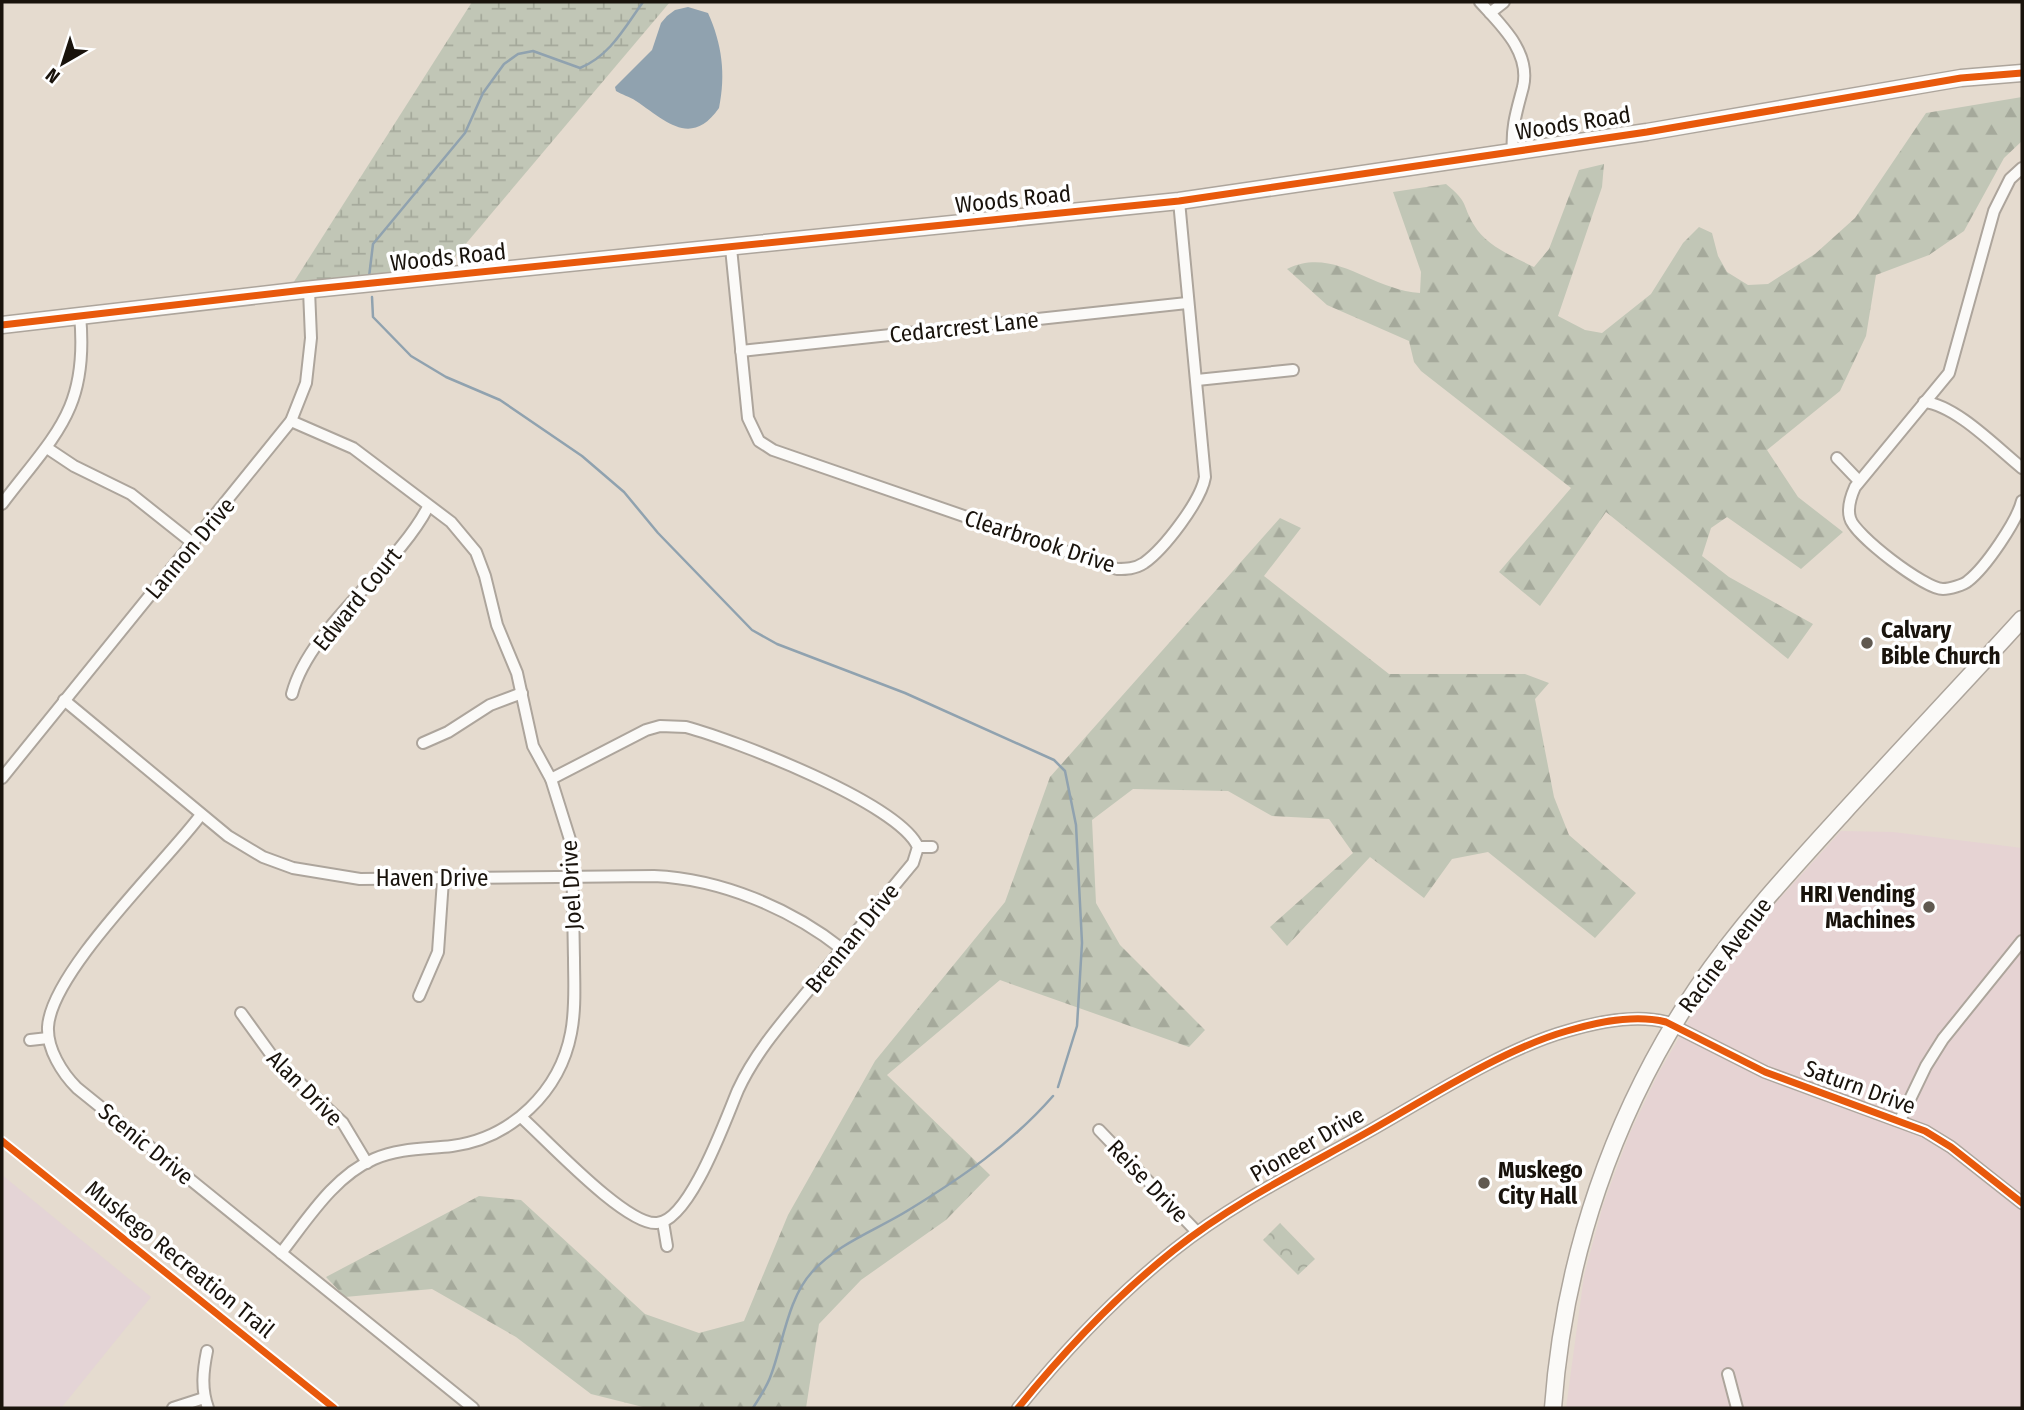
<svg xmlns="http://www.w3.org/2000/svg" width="2024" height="1410" font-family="'Fira Sans Condensed',sans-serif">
<defs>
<pattern id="forest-firs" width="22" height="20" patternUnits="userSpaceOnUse" patternTransform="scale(1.75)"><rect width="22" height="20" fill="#c1c6b6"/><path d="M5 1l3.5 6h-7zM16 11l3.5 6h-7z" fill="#a5a99b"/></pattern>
<pattern id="wetland-marsh" width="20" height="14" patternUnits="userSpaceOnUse" patternTransform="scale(1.75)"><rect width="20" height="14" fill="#c1c6b6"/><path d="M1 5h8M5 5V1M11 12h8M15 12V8" fill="none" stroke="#a5a99b"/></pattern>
<pattern id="park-crowns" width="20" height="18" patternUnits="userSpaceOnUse" patternTransform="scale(1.75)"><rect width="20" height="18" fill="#c1c6b6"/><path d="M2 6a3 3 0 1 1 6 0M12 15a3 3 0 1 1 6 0" fill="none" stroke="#a5a99b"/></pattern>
</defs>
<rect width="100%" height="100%" fill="#e5dbcf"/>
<path fill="#e6d3d3" d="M1841 831 1893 832 2022 848V1408H1566L1584 1276 1603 1205 1629 1135 1658 1074 1701 1000 1752 929Z"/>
<path fill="#e4d4d6" d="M2 1175 151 1297 61 1408H2Z"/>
<g fill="url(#forest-firs)">
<path d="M2022 97V141L2004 158 1964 231 1929 255 1876 275 1866 336 1840 391 1767 450 1798 497 1843 532 1801 569 1727 517 1711 528 1702 556 1729 577 1813 624 1788 659 1606 512 1540 606 1499 572 1571 488 1421 371 1414 362 1409 341 1327 305 1287 269C1335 246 1370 290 1420 293L1421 272 1393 192 1446 184C1470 204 1461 203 1474 225 1486 246 1514 257 1534 267L1549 249 1579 170 1604 164 1602 187 1558 316 1585 330 1602 333 1651 294 1683 243 1699 227 1712 233 1718 256 1727 272 1748 285 1768 284 1815 254 1855 218 1926 113Z"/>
<path d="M1280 518 1301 528 1264 576 1389 674H1525L1549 683 1535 699 1554 797 1569 835 1636 893 1595 938 1488 852 1452 859 1424 898 1370 857 1287 946 1270 927 1353 853 1329 819 1272 816 1228 791 1133 789 1092 820 1096 903 1120 945 1205 1030 1189 1047 1000 980 887 1075 990 1175 946 1220 861 1280 819 1324 806 1408H647L591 1394 516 1337 432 1289 345 1297 326 1277 479 1196 521 1200 645 1314 699 1333 744 1321 788 1215 875 1061 1005 902 1050 777Z"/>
</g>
<path fill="url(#wetland-marsh)" d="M472 2H670L442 272 290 288Z"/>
<path fill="url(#park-crowns)" d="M1280 1223 1315 1259 1298 1275 1263 1240Z"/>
<path fill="#90a2af" d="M688 7 708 13C722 44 726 74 719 108 691 148 666 121 636 101 629 96 622 95 616 91L615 87 652 50 661 23 667 16 675 10Z"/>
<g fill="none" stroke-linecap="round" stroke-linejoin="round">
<g stroke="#90a2af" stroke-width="2.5">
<path d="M369 277 373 244 465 133 483 93 504 64 518 54 533 51 580 68C610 56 625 27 643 2"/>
<path d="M372 297 373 317 411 356 446 377 500 400 582 456 624 492 658 533 752 630 777 644 905 693 1054 760 1065 771 1076 825 1082 943 1077 1026 1058 1087"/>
<path d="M753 1408C759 1398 767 1387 771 1375 783 1343 788 1298 812 1272 837 1244 876 1230 907 1211 961 1178 1011 1144 1053 1096"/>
</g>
<g stroke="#ada59c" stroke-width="14">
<g id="street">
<path d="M1480 2C1501 25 1531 52 1523 87 1517 110 1511 127 1513 152"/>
<path d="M1490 13 1504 2"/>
<path d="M2022 168 2010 179 1994 211 1949 373 1855 487C1851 496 1847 508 1850 518 1854 535 1925 589 1943 589 1949 589 1964 585 1968 581 1986 567 2017 521 2022 501"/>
<path d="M731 248 748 418 759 441 773 450 1117 569C1126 569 1135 569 1144 563 1164 549 1201 501 1205 477L1179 201"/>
<path d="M741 351 1187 303"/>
<path d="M1197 380 1293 370"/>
<path d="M1924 402C1956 405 1997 448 2022 468"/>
<path d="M47 448 74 466 131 494 194 544"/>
<path d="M1837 458 1859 481"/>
<path d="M2 504C55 434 89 410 80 315"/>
<path d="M292 694C309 628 396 569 428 507"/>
<path d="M64 700 228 836 263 857 293 868 360 879 654 876C721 879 790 908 842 949"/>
<path d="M423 743 448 732 490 705 522 693"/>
<path d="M2 778 291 421 306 383 311 338 309 290"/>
<path d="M200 816C164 864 51 972 48 1027 47 1049 62 1073 77 1088L473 1408"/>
<path d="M918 847H932"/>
<path d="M419 996 438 952 443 880"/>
<path d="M241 1013 275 1060 343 1123 367 1163"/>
<path d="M30 1040 48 1038"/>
<path d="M521 1117C546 1139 626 1226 657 1223 690 1221 726 1118 738 1090 756 1051 785 1019 812 986 845 945 879 904 913 863L918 847C899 803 734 740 686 727L660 726 646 730 551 779"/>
<path d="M1900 1120 1926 1066 1943 1039 2022 941"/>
<path d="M1099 1130 1197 1232"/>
<path d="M663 1222 667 1246"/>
<path d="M281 1253C307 1220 334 1176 374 1159 399 1148 426 1149 452 1146 512 1138 560 1091 571 1033 576 1008 574 983 574 958 573 921 573 884 572 846L551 779 533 746 517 673 497 625 485 576 476 552 451 522 353 448 291 421"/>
<path d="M207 1351C203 1371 201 1389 208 1408"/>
<path d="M1728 1374 1737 1408"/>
<path d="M173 1408 204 1398"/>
<path d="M1018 1408C1065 1350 1115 1297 1174 1250 1234 1202 1306 1167 1373 1129 1429 1097 1506 1048 1567 1031 1597 1022 1636 1014 1666 1022L1765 1072 1925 1131 1951 1147 2022 1203"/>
</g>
</g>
<g stroke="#ada59c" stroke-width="19">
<g id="secondary">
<path d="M2 325 304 290 1179 201 1647 132 1961 78 2022 73"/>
<path d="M1553 1408C1564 1258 1613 1113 1697 988 1740 925 1792 869 1843 813 1902 748 1963 684 2022 619"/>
</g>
</g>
<use href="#street" stroke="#fbfaf8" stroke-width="10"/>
<use href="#secondary" stroke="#fbfaf8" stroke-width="16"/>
<g stroke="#fff" stroke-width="11">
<g id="cycleway">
<path d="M2 325 304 290 1179 201 1647 132 1961 78 2022 73"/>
<path d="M2 1141 334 1408"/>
<path d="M1018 1408C1065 1350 1115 1297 1174 1250 1234 1202 1306 1167 1373 1129 1429 1097 1506 1048 1567 1031 1597 1022 1636 1014 1666 1022L1765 1072 1925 1131 1951 1147 2022 1203"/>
</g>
</g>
<use href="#cycleway" stroke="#e8590c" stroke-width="7"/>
</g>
<g fill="#605950" stroke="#fff" stroke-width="2.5">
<circle cx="1867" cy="643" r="7"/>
<circle cx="1929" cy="907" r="7"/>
<circle cx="1484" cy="1183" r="7"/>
</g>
<g text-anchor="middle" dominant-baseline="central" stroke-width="7" stroke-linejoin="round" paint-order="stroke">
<g font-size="23" fill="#19130c" stroke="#fff">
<text transform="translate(1573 123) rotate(-9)">Woods Road</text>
<text transform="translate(1013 199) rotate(-6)">Woods Road</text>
<text transform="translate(448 257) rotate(-6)">Woods Road</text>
<text transform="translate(964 327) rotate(-6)">Cedarcrest Lane</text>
<text transform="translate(1040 541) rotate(18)">Clearbrook Drive</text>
<text transform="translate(190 548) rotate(-50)">Lannon Drive</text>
<text transform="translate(357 599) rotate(-51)">Edward Court</text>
<text x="432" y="878">Haven Drive</text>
<text transform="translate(571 885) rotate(-93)">Joel Drive</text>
<text transform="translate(852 938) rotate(-51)">Brennan Drive</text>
<text transform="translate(1725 955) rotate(-53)">Racine Avenue</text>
<text transform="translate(1860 1087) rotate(20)">Saturn Drive</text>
<text transform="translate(305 1088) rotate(45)">Alan Drive</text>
<text transform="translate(146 1144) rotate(39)">Scenic Drive</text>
<text transform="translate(1307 1144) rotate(-30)">Pioneer Drive</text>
<text transform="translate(1148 1181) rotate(46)">Reise Drive</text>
<text transform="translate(180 1259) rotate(39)">Muskego Recreation Trail</text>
</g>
<g font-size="23" font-weight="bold" fill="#19130c" stroke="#fff" text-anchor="start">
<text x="1881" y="630">Calvary<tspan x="1881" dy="26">Bible Church</tspan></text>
<text x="1915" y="894" text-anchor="end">HRI Vending<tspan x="1915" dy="26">Machines</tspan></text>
<text x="1498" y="1170">Muskego<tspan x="1498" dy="26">City Hall</tspan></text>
</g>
</g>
<rect width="2024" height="1410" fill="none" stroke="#19130c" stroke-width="7"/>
<g transform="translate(63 63) rotate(219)" stroke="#ffffff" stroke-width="5" paint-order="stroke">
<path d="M0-5L12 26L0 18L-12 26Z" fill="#19130c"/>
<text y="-10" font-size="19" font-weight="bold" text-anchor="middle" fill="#19130c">N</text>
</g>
</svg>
